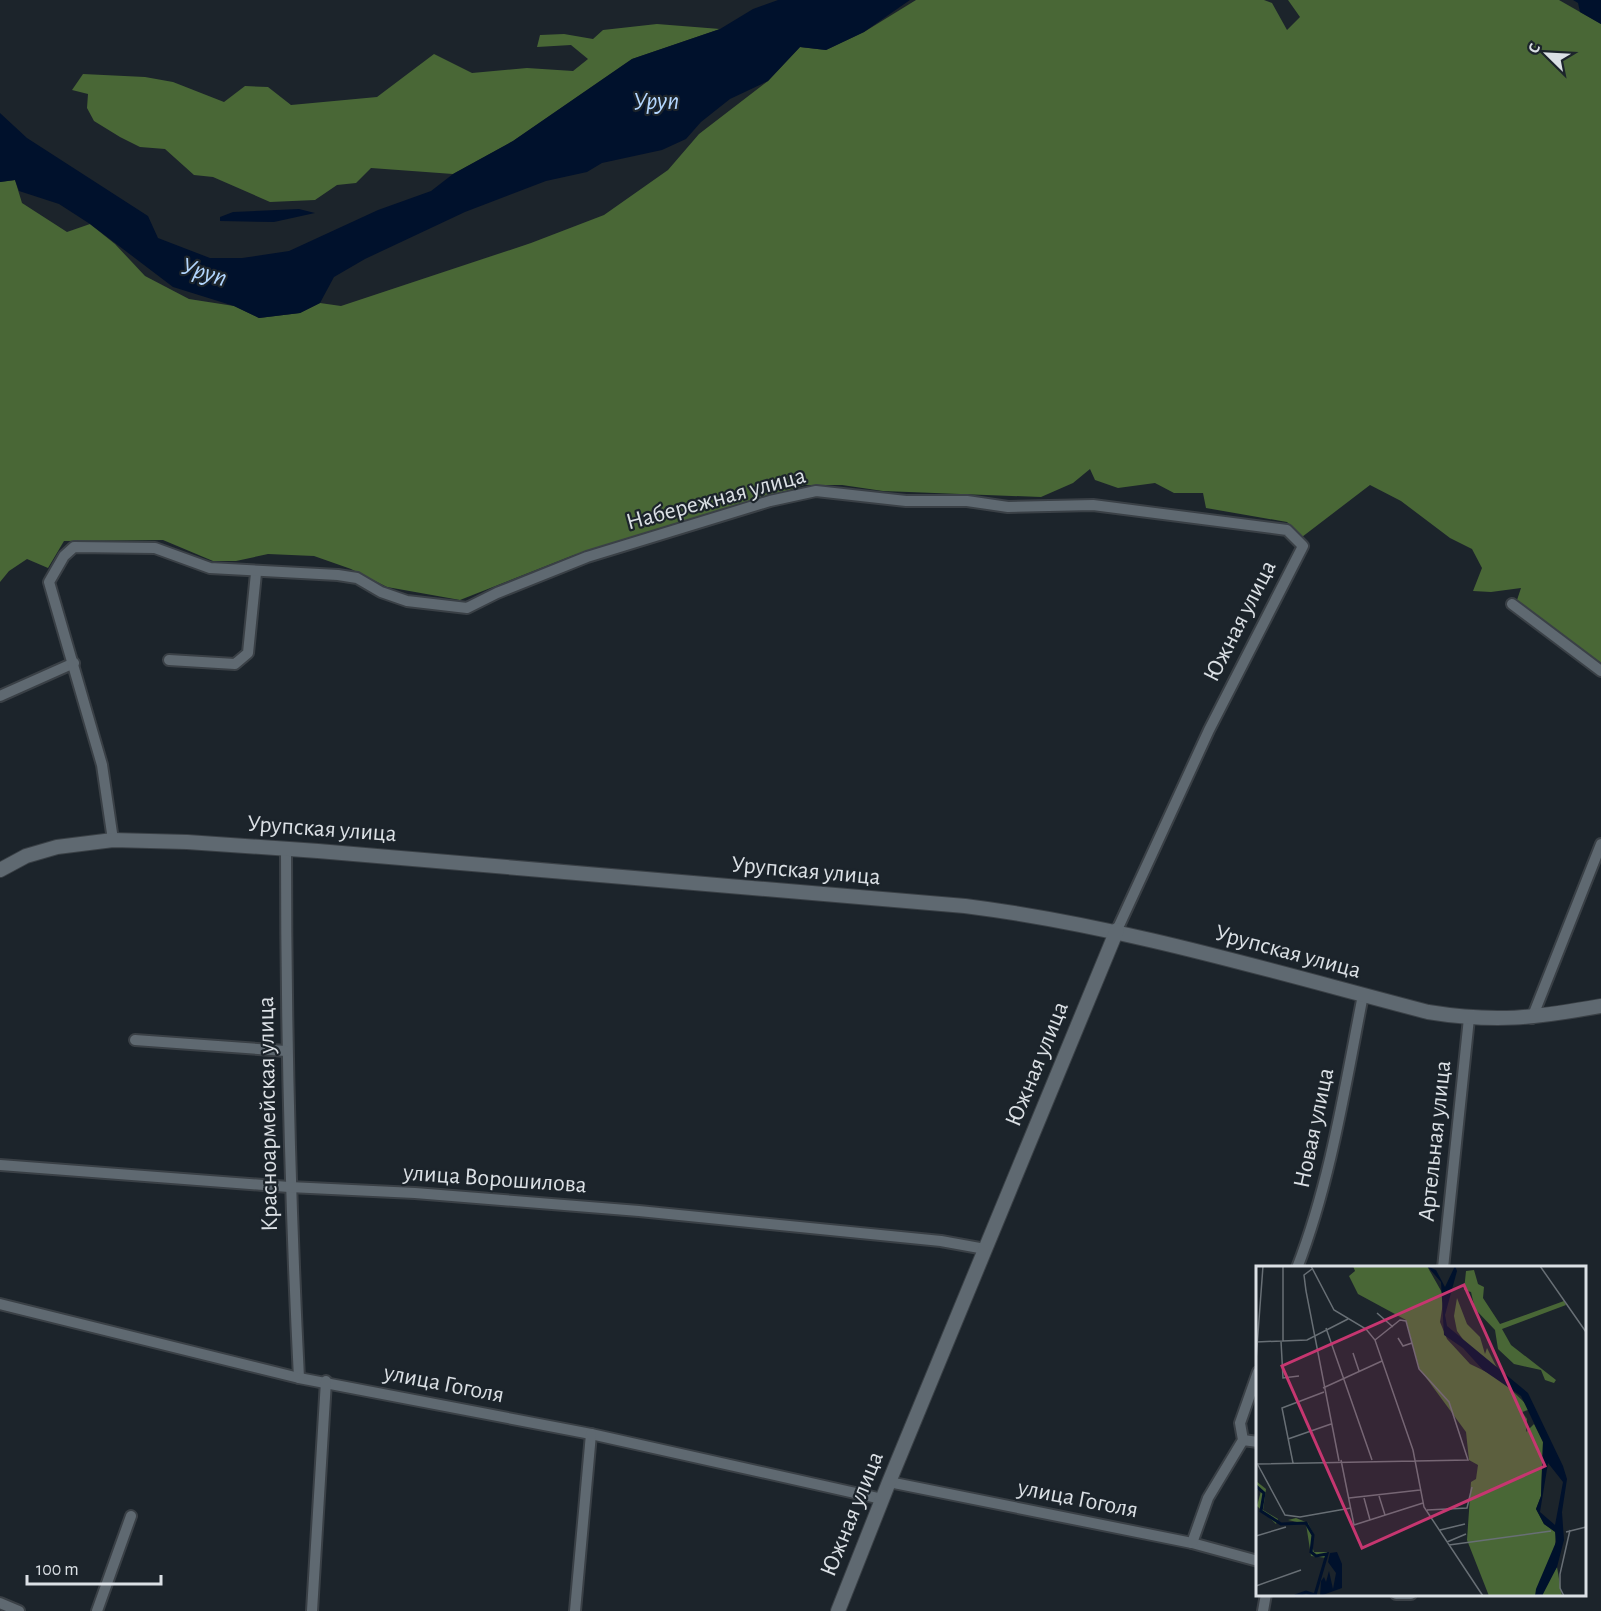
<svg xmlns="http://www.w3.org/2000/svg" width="1601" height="1611" font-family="'Alegreya Sans',sans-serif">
<rect width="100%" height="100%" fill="#1c242b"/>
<g fill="#496736">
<path d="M916 0H1264L1272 3 1287 30 1300 17 1288 0H1559L1601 24V663L1517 600 1521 588 1491 592 1473 591 1482 568 1472 549 1450 538 1401 501 1370 485 1302 537 1287 522 1206 508 1203 493H1174L1155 483 1118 488 1095 480 1090 469 1073 483 1041 497 883 491 842 485H804L621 547 574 555 460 600 387 587 351 569 314 556 268 554 236 561H213L163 540 64 541 48 568 27 559 9 571 0 582V182L15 180 22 203 67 232 90 224 115 244 145 276 189 299 234 306 259 318 300 313 320 303 341 306 531 243 604 215 668 170 699 134 768 81 800 47 826 50 864 32Z"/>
<path d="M657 24 720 29 632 59 513 141 453 174 371 168 356 183 337 185 315 200 270 202 213 177 194 175 165 149 140 147 120 137 94 121 87 108 88 94 72 90 83 74 145 77 173 82 224 102 245 86 268 87 291 105 377 97 434 54 472 73 527 68 573 71 588 59 571 45 537 47 540 35 564 34 593 39 603 30Z"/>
</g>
<g fill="#00112c">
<path d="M778 0H910L864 32 826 50 800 47 768 81 730 99 701 122 686 139 662 150 602 163 587 172 546 181 465 212 365 259 334 277 320 303 300 313 259 318 234 306 173 287 90 224 59 204 19 191 15 180 0 182V113L27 138 148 216 158 238 210 258H242L289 251 378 210 431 191 453 174 513 141 632 59 720 29 753 9Z"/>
<path d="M1573 0H1601V24L1580 12 1578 3Z"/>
<path d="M299 209 315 213 274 222 220 221V217L233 212Z"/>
</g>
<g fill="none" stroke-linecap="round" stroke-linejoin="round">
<g stroke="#3a4046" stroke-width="14">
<g id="street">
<path d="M1512 604 1601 671"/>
<path d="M169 660 235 664 248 653 256 573"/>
<path d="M0 696 74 663"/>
<path d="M113 840 102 765 49 582 64 556 74 547 155 548 210 568 338 575 357 578 381 592 407 601 467 608 497 593 587 557 770 501 816 491 906 501H967L1008 507 1093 505 1287 530 1303 546 1209 730 1117 930"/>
<path d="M286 848C286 1025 290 1201 299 1378"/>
<path d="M1532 1018 1601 844"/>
<path d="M135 1040 286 1051"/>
<path d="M0 1165 289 1187 415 1193 639 1211 941 1241 985 1249"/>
<path d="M1297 1268C1331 1180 1345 1086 1363 995"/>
<path d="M1443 1268 1469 1018"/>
<path d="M0 1304 299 1378 591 1434 882 1499"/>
<path d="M1243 1440 1258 1442"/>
<path d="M889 1482 1192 1543 1258 1561"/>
<path d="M1192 1543 1208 1498 1243 1440 1240 1423 1258 1372"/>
<path d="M1396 1594H1411"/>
<path d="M0 1603 19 1611"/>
<path d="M97 1611 131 1516"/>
<path d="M312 1611 326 1381"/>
<path d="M575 1611 591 1434"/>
<path d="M1263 1611 1266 1594"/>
</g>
</g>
<g stroke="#3a4046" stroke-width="16">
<g id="secondary">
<path d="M0 870 26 856 57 847 113 840 187 842 318 851 965 906C1123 926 1274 972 1428 1012 1496 1023 1534 1018 1601 1006"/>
<path d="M838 1611 889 1482 1117 930"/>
</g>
</g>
<use href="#street" stroke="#5f6971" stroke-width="10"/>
<use href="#secondary" stroke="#5f6971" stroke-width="14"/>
</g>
<g text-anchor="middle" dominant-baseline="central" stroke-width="4.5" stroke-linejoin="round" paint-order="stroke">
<g font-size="24" fill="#dbe0e5" stroke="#1c242b">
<text transform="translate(716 499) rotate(-15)">Набережная улица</text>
<text transform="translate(1240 621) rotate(-63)">Южная улица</text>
<text transform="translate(322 829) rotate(4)">Урупская улица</text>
<text transform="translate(806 871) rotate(5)">Урупская улица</text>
<text transform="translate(1288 952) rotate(15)">Урупская улица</text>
<text transform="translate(1037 1064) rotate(-68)">Южная улица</text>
<text transform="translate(268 1114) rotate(-91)">Красноармейская улица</text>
<text transform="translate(1314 1128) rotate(-78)">Новая улица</text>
<text transform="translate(1435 1141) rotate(-84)">Артельная улица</text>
<text transform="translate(495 1179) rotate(4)">улица Ворошилова</text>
<text transform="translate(444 1384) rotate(11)">улица Гоголя</text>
<text transform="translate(1078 1499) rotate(11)">улица Гоголя</text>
<text transform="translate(852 1514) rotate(-68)">Южная улица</text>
</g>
<g font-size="26" font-style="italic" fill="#b3d6fe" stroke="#1c242b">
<text x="656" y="101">Уруп</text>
<text transform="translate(204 272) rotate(17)">Уруп</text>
</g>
</g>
<g transform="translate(1256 1266)">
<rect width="330" height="330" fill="#1c242b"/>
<path d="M97 0H171L188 30 184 56 191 73 214 98 243 112 270 138 272 144 266 146 271 153 270 166 278 158 287 176 285 230 280 243 288 258 300 266 299 281 279 330H233L211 274 215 216 220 213 222 199 213 194 210 166 163 102 150 54 102 28 93 10 99 5ZM218 4 222 18 228 21 227 32 244 58 308 35 310 39 246 63 255 79 300 114 298 117 289 114 285 104 258 98 242 83 239 64 219 43 215 26 208 24 210 5ZM201 32 211 58 224 71 229 88 231 82 241 102 211 79 201 65 198 50ZM0 215 10 223 7 244 22 253 20 258 1 240 5 225 0 223ZM40 252 52 257 58 269 55 278 58 286H71V292L55 290 50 258 32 254ZM301 301 306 330H286L288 321Z" fill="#496736"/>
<path d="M171 0 180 4 189 21 199 0 201 5 189 49 191 60 272 127 307 200 311 213 306 246 308 274 301 301 286 330H279L280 323 300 276 299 266 288 258 280 243 285 230 287 176 265 130 227 104 207 82 188 69 185 16ZM292 197 307 216 299 259 284 246ZM81 286 86 298V322L64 330 65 315 68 311 70 316 73 305 77 323 80 307 72 296 74 287Z" fill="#00112c" fill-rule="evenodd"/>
<path fill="none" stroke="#00112c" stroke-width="3" d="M0 220 8 227 5 245 25 258 50 257 57 269 55 286 60 290 71 288 59 329 50 326 39 330"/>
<path fill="none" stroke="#686f75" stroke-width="1.5" d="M27 0V75M55 0 78 44 110 63 119 74 157 184 168 241 227 330M284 0 330 66M56 3 48 9 50 25 83 195M121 47 137 61M70 62 116 194M142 72 147 80 156 77M25 75 27 112 43 110M0 76 51 74 92 53M97 87 103 105M0 94 7 0M67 122 126 95M32 173 75 158M85 194 98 259 167 237M37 197 26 142 68 126M0 198 212 194 193 136 163 103 150 55 144 54 119 74M2 199 29 249 44 251 95 242M123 230 129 249M93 232 164 224M108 232 114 254M171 244 211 242 216 221M184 264 209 258M310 266 330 261M0 270 30 261M191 276 210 268M193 279 295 265M0 320 45 304M308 330 304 322V308L314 264"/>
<path fill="#c63670" fill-opacity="0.15" stroke="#c63670" stroke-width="3" d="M208 19 289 200 106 282 26 100Z"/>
<rect width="330" height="330" fill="none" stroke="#dbe0e5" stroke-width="3"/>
</g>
<g transform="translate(1547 54) rotate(294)" stroke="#1c242b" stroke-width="4.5" paint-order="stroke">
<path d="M0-4.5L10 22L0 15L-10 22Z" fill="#dbe0e5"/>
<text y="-9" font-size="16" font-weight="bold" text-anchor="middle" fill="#dbe0e5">С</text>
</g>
<path d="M27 1575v9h134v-9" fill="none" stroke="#dbe0e5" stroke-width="3"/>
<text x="36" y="1575" font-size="18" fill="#dbe0e5" stroke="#1c242b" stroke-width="4.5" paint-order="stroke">100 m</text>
</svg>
